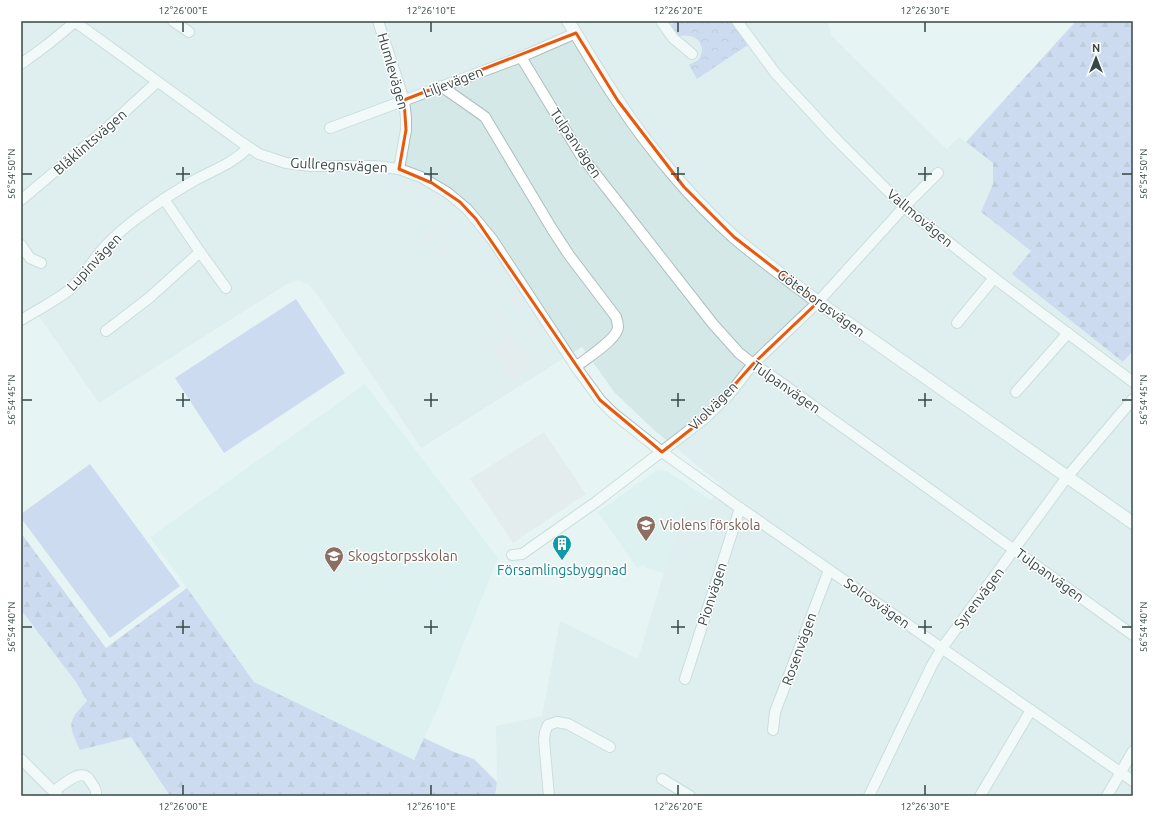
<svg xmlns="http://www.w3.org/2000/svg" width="1154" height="817" font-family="Ubuntu,sans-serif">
<defs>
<pattern id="forest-firs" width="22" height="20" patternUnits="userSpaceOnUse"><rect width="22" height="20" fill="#aebdea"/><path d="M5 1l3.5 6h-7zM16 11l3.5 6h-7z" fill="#8e9cbf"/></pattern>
<pattern id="park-crowns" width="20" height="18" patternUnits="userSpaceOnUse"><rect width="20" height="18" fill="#aebdea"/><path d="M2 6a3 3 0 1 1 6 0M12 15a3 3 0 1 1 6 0" fill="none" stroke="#8e9cbf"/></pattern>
</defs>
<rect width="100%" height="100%" fill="#e7f4f4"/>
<g fill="#d5e8e8">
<path d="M21 21H828L831 35 947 149 959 137 993 163V184L982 212 1031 251 1012 274 1124 362 1133 351V796H495L497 782 496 726 542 716 560 621 638 659 684 505 711 500 720 484 655 431 615 393 582 347 421 448 317 294 308 284 299 281 289 283 99 403 34 309 21 316Z"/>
<path d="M23 613 76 682 87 702 78 710 131 737 170 796H21V614Z"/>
</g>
<g fill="#d0edee">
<path d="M365 384 498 558 437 710 414 760 254 682 150 537Z"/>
<path d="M659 470 667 471 711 500 684 505 664 573 646 568 644 565 637 568 598 512 654 472Z"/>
</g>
<g fill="url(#forest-firs)">
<path d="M1076 21H1133V351L1123 362 1012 274 1031 251 981 212 993 184V163L966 142Z"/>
<path d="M21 533 106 648 187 588 254 682 414 760 424 738 454 752 474 759 497 782 495 796H170L131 737 80 750C68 725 67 721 87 701L76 682 21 610Z"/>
</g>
<path fill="url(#park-crowns)" d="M677 21H731L748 45 697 79 689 65C692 63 696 62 698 60 704 54 703 42 695 38 691 35 684 36 679 36L671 25Z"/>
<g fill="#aebdea">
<path d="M296 299 345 373 224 453 175 378Z"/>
<path d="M90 464 180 586 110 638 21 518V514Z"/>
</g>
<g fill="#dfe5e4">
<path d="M431 232 436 238 425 245 421 240Z"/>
<path d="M446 244 451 250 438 259 434 253Z"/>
<path d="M514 294 524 309 518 313 508 299Z"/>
<path d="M497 307 506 321 502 324 493 310Z"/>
<path d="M511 335 533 367 512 381 490 349Z"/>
<path d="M544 432 586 494 513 543 470 479Z"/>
</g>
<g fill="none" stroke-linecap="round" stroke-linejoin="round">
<g stroke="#a9c0bf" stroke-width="12">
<g id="minor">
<path d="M74 21 241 142 259 154 286 163 310 166H375L399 169 421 177 448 193 467 209 492 239 576 367 600 400 613 413 662 452 740 508 1133 781"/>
<path d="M173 21 189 32"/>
<path d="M378 21 404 100 406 118V130L399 169"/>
<path d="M661 21 673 38 692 54"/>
<path d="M737 21 776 74 836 139 904 207 994 278 1133 382"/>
<path d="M521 57 580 154 713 324 739 353 753 364 773 377 1133 635"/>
<path d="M21 64 47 45 75 22"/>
<path d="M441 86 485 117 552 229 569 255 616 317C617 320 618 324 618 327 618 339 585 359 576 367"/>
<path d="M330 128 521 57 576 33"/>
<path d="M21 200 108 127 157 82"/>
<path d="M21 245 30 258 41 263"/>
<path d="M200 252 226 288"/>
<path d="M21 320C36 311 53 302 68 291 81 281 90 264 101 251 118 231 142 214 164 199"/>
<path d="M957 323 994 278"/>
<path d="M106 331 149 298 200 252 164 199C175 192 186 185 197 179 216 169 233 163 248 148"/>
<path d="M1016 392 1068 333"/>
<path d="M512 555 522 554 596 502 704 419 728 396 753 364 818 302 904 207 938 173"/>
<path d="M685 679 740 508"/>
<path d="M773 730 775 712 829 570"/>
<path d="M21 759 58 796"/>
<path d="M662 779 690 796"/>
<path d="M54 791C61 786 79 770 87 777 89 778 89 780 91 782 94 787 97 790 96 796"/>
<path d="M549 796 544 740 545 732 548 725 557 722 568 724 610 747"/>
<path d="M869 796 932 665 942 648 1067 477 1133 399"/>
<path d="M980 796 1031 710"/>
<path d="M1107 796 1133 751"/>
</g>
</g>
<g stroke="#a9c0bf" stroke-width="14">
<path id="tertiary" d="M568 21C585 48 600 75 618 101 649 148 692 200 734 237 761 260 790 281 818 302L1133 523"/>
</g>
<use href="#minor" stroke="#fff" stroke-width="10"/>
<use href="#tertiary" stroke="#fff" stroke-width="12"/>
</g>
<path d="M0 0H1154V817H0ZM576 33 618 101 684 187 734 237 818 302 753 364 704 419 662 452 600 400 476 219 460 202 432 183 399 169 406 130 404 100Z" fill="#e7f4f4" fill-opacity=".55" fill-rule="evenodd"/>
<path fill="none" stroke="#e8590c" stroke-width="3" stroke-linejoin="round" d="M576 33 618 101 684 187 734 237 818 302 753 364 704 419 662 452 600 400 476 219 460 202 432 183 399 169 406 130 404 100Z"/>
<path fill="none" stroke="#354846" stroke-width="1.5" d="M183 22V32M431 22V32M678 22V32M925 22V32M183 167V181M431 167V181M678 167V181M925 167V181M22 174H32M176 174H190M424 174H438M671 174H685M918 174H932M1122 174H1132M183 393V407M431 393V407M678 393V407M925 393V407M22 400H32M176 400H190M424 400H438M671 400H685M918 400H932M1122 400H1132M183 620V634M431 620V634M678 620V634M925 620V634M22 627H32M176 627H190M424 627H438M671 627H685M918 627H932M1122 627H1132M183 785V795M431 785V795M678 785V795M925 785V795"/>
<defs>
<g id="school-pin" transform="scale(1)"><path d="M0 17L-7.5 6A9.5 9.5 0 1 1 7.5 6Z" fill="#8d6e63" stroke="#fff"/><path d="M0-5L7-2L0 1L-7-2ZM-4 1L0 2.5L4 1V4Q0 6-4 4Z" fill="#fff"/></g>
<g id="building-pin" transform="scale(1)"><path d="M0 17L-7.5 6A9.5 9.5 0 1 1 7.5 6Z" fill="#0f9aa8" stroke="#fff"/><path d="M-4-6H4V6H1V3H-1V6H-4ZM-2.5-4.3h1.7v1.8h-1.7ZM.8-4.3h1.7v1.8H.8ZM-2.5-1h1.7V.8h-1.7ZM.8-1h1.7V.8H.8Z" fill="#fff"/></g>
</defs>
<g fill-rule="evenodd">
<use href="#school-pin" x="646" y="525"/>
<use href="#building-pin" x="562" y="544"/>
<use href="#school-pin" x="334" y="556"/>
</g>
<g text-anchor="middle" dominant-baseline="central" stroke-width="3" stroke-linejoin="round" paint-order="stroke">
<g font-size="14" fill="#354846" stroke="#fff">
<text transform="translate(393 71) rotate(74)">Humlevägen</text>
<text transform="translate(453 82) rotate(-21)">Liljevägen</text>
<text transform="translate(90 142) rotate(-41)">Blåklintsvägen</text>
<text transform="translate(576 143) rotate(56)">Tulpanvägen</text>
<text transform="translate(339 165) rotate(3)">Gullregnsvägen</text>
<text transform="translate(920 218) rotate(40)">Vallmovägen</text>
<text transform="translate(94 262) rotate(-47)">Lupinvägen</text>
<text transform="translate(821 303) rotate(36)">Göteborgsvägen</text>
<text transform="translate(786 387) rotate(35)">Tulpanvägen</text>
<text transform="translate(713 406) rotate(-45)">Violvägen</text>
<text transform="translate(1050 575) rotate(36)">Tulpanvägen</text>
<text transform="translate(712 594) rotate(-72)">Pionvägen</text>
<text transform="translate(979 598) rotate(-53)">Syrenvägen</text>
<text transform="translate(877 603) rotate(35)">Solrosvägen</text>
<text transform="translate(799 649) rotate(-70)">Rosenvägen</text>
</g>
<g font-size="14" fill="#785e54" stroke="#fff" text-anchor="start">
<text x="660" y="525">Violens förskola</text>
<text x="348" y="556">Skogstorpsskolan</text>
</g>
<g font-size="14" fill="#0d838f" stroke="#fff">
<text x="562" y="570">Församlingsbyggnad</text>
</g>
</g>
<rect width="1154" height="817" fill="none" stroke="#ffffff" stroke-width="44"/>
<g transform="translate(1096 58)" stroke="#ffffff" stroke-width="3" paint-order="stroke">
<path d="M0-3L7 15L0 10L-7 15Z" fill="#354846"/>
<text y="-6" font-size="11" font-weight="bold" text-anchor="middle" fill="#354846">N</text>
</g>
<rect x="22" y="22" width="1110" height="773" fill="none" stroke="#354846" stroke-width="1.5"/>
<g font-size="10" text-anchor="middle" fill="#354846">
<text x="183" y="14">12°26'00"E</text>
<text x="431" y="14">12°26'10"E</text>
<text x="678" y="14">12°26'20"E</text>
<text x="925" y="14">12°26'30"E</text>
<text transform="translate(11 174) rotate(-90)" y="4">56°54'50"N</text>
<text transform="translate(1143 174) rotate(-90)" y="4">56°54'50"N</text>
<text transform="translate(11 400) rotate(-90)" y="4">56°54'45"N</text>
<text transform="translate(1143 400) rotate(-90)" y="4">56°54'45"N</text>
<text transform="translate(11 627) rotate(-90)" y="4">56°54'40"N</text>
<text transform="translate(1143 627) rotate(-90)" y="4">56°54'40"N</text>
<text x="183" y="810">12°26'00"E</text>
<text x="431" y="810">12°26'10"E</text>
<text x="678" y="810">12°26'20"E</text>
<text x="925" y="810">12°26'30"E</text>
</g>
</svg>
